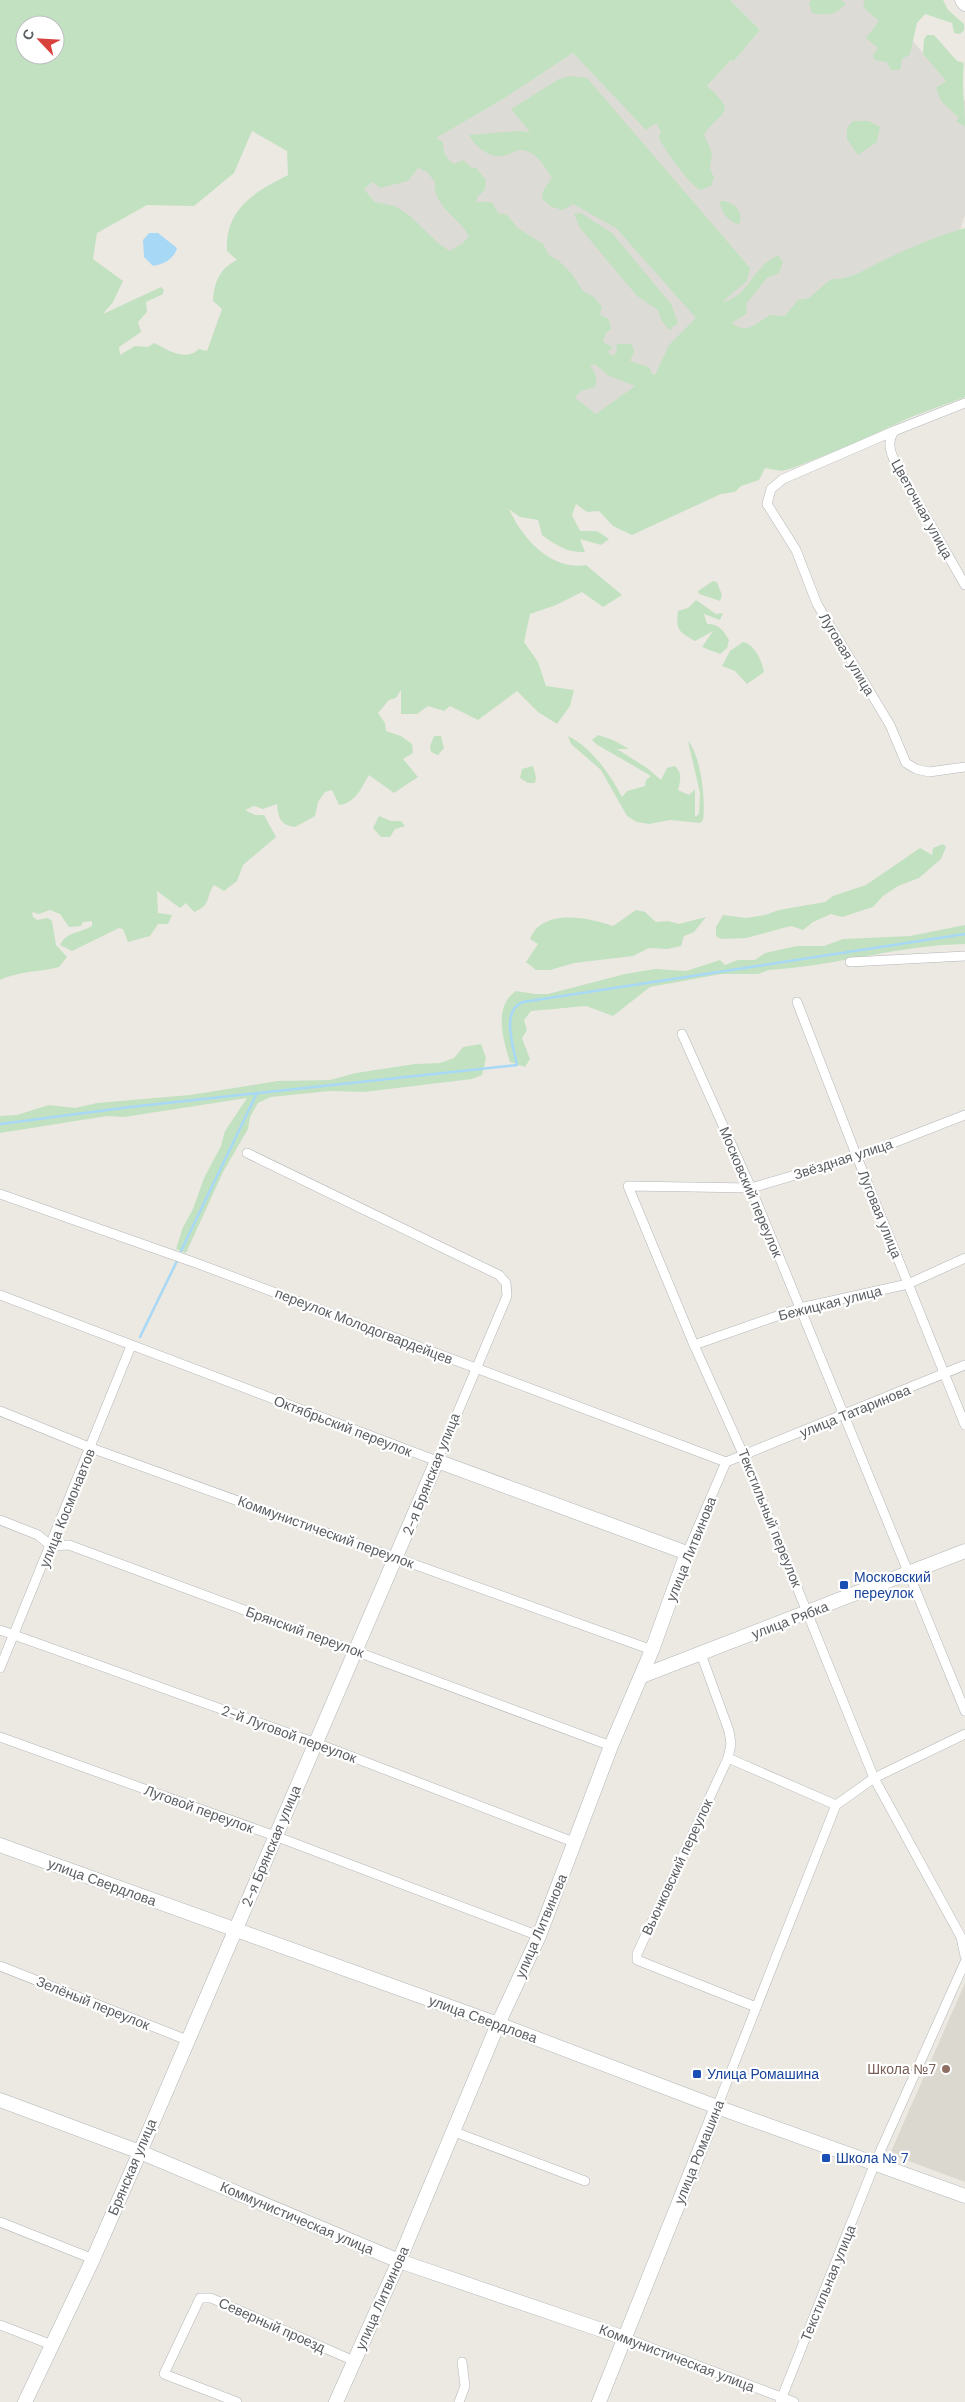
<svg xmlns="http://www.w3.org/2000/svg" width="965" height="2402" font-family="'DM Sans',sans-serif">
<rect width="100%" height="100%" fill="#ece9e2"/>
<path fill="#dddbd6" d="M730 0H879L946 81 965 101V215L960 230 721 354 709 336 576 428 364 189 414 150 503 99 573 53 646 129 706 87 731 60 734 61 760 30Z"/>
<path fill="#dbd8d0" d="M965 1983V2182L890 2154Z"/>
<g fill="#c2e1c1" fill-rule="evenodd">
<path d="M0 0H730L760 30 734 61 731 60 707 86C738 114 723 109 704 134L712 153 710 168 714 178 711 186 700 190C689 184 665 151 659 138L661 132 656 123 646 130 573 53 503 99 436 138 443 142C443 153 446 158 454 164L463 160 472 168H476L486 180 485 190 478 196 476 202H492L498 213 507 215 518 228 543 244 549 255 559 261 572 274 583 291 594 297 602 307 600 315 609 319 611 329 605 334 603 342 613 347 607 352 613 356 616 353 617 344H632L634 352 630 361 649 367 653 375 656 373 669 345 696 318 616 228 573 204 563 210 552 207 542 199 543 191 552 178C545 167 536 151 521 150 516 150 511 154 507 155 491 160 476 148 469 135L517 131 530 132 511 109 559 79 570 76 587 78 750 268 747 281 722 302C742 299 749 280 762 267 766 262 772 259 778 255L783 262 779 273 767 278 746 304 747 313 732 323C747 336 757 322 770 315L785 316 798 300 809 298 831 279C848 280 863 271 878 263 904 250 936 236 965 228V397L911 417 853 444 793 468 782 471 765 468 759 480 741 486 735 492 721 494 632 535 613 526 599 511 587 512 576 504 572 515 580 531H597L609 539 601 545 580 539 585 552C567 553 556 545 542 535L538 520 520 517 509 509C522 538 551 571 586 565L622 595 603 607 582 592 556 605 530 614 524 642 538 662 546 686 574 690 570 706 557 724 538 712 517 691 478 720 450 706 444 711 428 706 417 714H401V690L396 698 389 700 378 713 385 723 386 731 401 736 412 744 413 753 403 759 418 777 394 793 369 775C361 788 356 803 339 805L332 790 325 792 318 802 315 816 295 827C280 825 278 817 277 804L263 809 254 806 245 810 255 815H264L276 837 243 865 237 881 224 891 214 885C205 898 212 905 194 912L186 903 180 908 157 891 158 913 172 915 168 924H158L150 936 128 942 123 929 119 928 72 951 60 945C66 932 80 933 92 926V921L83 922 81 926 69 927 60 914 50 910 39 914 32 912 33 917 37 920 48 918 52 921 56 945 67 957 59 967C39 972 19 971 0 980ZM25 25H55V55H25ZM252 131 287 151 288 175C254 192 225 209 227 251L237 260C220 268 214 282 213 301L222 309 207 351 199 349C185 362 168 350 154 343L148 347 135 346 120 355 119 347 141 332 138 322 147 312 146 302 163 294 164 290 161 287 103 314 113 302 123 281 93 259 97 233 147 205 194 206 234 173ZM418 168 427 172 435 182C432 206 459 217 469 236L463 243 450 251 439 244 410 216 395 206 375 202 364 189 373 182 380 188 408 181ZM595 364 609 376 635 386 596 414 575 398 581 391 595 387C598 379 596 373 590 366Z"/>
<path d="M811 0H840L846 3C837 15 827 16 812 13L809 3Z"/>
<path d="M865 0H943L948 10 964 24V30L960 34 954 33 952 23 925 14 917 23 910 54 902 59 900 70H891L887 62 875 60 873 55 878 48 866 38 879 21 863 7Z"/>
<path d="M927 35H934L957 61 964 63C961 84 965 105 965 127L956 121 959 118 941 101 936 88 946 81 923 54 924 39Z"/>
<path d="M853 121H869L880 127 877 142 858 155 847 139V128Z"/>
<path d="M720 201C732 201 743 209 740 223L736 224C726 218 721 213 720 201Z"/>
<path d="M581 213 612 233 671 304 678 323 669 330 661 320 658 310 637 296 580 228 574 214Z"/>
<path d="M713 581 717 582 722 595 720 601 699 594 698 591Z"/>
<path d="M696 600 716 614 723 613 720 620 704 614 707 624C719 624 723 630 729 640L727 648 720 654 702 647 713 631 695 641C680 632 675 631 678 611L688 608Z"/>
<path d="M743 642C754 644 762 660 764 672L747 684 735 671 722 666 730 651Z"/>
<path d="M598 735 613 740 629 749H617L647 768 661 780 667 768 675 766C683 774 680 781 678 790L689 795 695 789V817L699 814 700 793 688 741C701 756 706 800 703 820L700 823 670 820 649 824 637 822 627 816 601 770 571 744 568 736C592 748 610 774 622 797L627 791 645 786 646 780 651 776 596 744 592 740Z"/>
<path d="M434 736H441L444 748 438 755 431 752 430 746Z"/>
<path d="M533 766 536 777 535 783H528L520 778 522 769Z"/>
<path d="M379 816 391 821H401L405 826 395 829 390 837H381L373 828Z"/>
<path d="M943 844 946 847 941 859 919 878 898 886 883 896 873 907 842 917 831 914 813 922 803 930 791 926 746 938 721 939 716 936V927L723 915 746 918 765 915 779 910 825 902 833 896 866 885 920 848 932 855 933 848Z"/>
<path d="M636 910 645 912 656 922 668 921 679 924 706 917 694 932 684 936 681 946 667 949 649 948 633 956 574 963 550 970H536L526 962 538 944 530 939C542 908 588 917 613 926Z"/>
<path d="M965 925V944C899 945 835 966 769 970L758 974H721L650 987 613 1016 586 1006 531 1011 524 1020 527 1030 522 1038 530 1059 525 1067 510 1062C503 1040 493 1006 516 991L535 994H548L625 974 655 969 686 971 720 960 725 965 738 960H755L765 953 797 946H824L843 939 910 936Z"/>
<path d="M481 1044 486 1058 482 1075 472 1079 364 1092 330 1091 271 1097 258 1103 250 1117 248 1129 223 1172 186 1253 176 1249 183 1227 193 1209 204 1178 221 1146 225 1131 247 1098 124 1117 107 1116 0 1133V1116L17 1115 49 1105 75 1108 97 1103 190 1095 278 1081 330 1080 356 1073 415 1064 440 1063 454 1058 463 1047Z"/>
</g>
<path fill="#a7d8f6" d="M149 233H158L177 248C174 259 164 264 153 266L144 257 143 240Z"/>
<g fill="none" stroke-linecap="round" stroke-linejoin="round">
<g stroke="#a7d8f6" stroke-width="2.5">
<path d="M0 1124 130 1107 517 1065C514 1049 500 1010 523 1002L965 934"/>
<path d="M181 1251 257 1093"/>
<path d="M140 1337 177 1261"/>
</g>
<g stroke="#b3b5b8" stroke-width="10">
<g id="street">
<path d="M965 403 894 431 783 479 771 489 767 504 796 550 817 604 890 725 906 763 916 769 929 772 965 767"/>
<path d="M894 431C886 443 891 454 897 466L965 585"/>
<path d="M850 962 965 956"/>
<path d="M797 1002 857 1157 965 1425"/>
<path d="M682 1034 751 1188 965 1711"/>
<path d="M965 1115 857 1157 751 1188 628 1186 694 1345 744 1456 874 1778 961 1937 965 1956"/>
<path d="M0 1194 196 1263 726 1462"/>
<path d="M0 1295 437 1461 507 1296 506 1283 499 1275 247 1153"/>
<path d="M694 1345 800 1308 908 1284 965 1258"/>
<path d="M0 1411 91 1448 652 1650"/>
<path d="M0 1520 38 1535 51 1546 69 1545 611 1746"/>
<path d="M687 1553 726 1462 965 1365"/>
<path d="M0 1630 316 1743 576 1843"/>
<path d="M701 1654 729 1731 731 1744 728 1758 637 1954V1960L756 2007"/>
<path d="M0 1668 131 1346"/>
<path d="M0 1737 275 1836 539 1936"/>
<path d="M728 1758 836 1805"/>
<path d="M0 1966 187 2040"/>
<path d="M717 2107 836 1805 874 1778 965 1734"/>
<path d="M452 2131 585 2181"/>
<path d="M0 2222 93 2259"/>
<path d="M0 2325 52 2345"/>
<path d="M625 2338 794 2402"/>
<path d="M237 2402 164 2374 200 2298H211L354 2361"/>
<path d="M459 2402 465 2386 462 2362"/>
<path d="M780 2402 875 2163 965 1962"/>
</g>
</g>
<g stroke="#b1b5b8" stroke-width="15">
<g id="secondary">
<path d="M962 0 965 4"/>
<path d="M642 1676 965 1551"/>
<path d="M0 1845 498 2024 717 2107 965 2196"/>
<path d="M0 2100 140 2152 399 2261 625 2338"/>
<path d="M25 2402 93 2259 140 2152 437 1461 687 1553 652 1650 611 1746 539 1936 498 2024 399 2261 336 2402"/>
<path d="M599 2402 717 2107"/>
</g>
</g>
<use href="#street" stroke="#fff" stroke-width="9"/>
<use href="#secondary" stroke="#fff" stroke-width="14"/>
</g>
<g fill="#1a4fb4" stroke="#fff" stroke-width="2">
<rect x="839" y="1580" width="10" height="10" rx="2.5"/>
<rect x="692" y="2069" width="10" height="10" rx="2.5"/>
<rect x="821" y="2153" width="10" height="10" rx="2.5"/>
</g>
<circle fill="#8d6e63" stroke="#fff" stroke-width="2" cx="946" cy="2069" r="5"/>
<g text-anchor="middle" dominant-baseline="central" stroke-width="4.5" stroke-linejoin="round" paint-order="stroke">
<g font-size="14" fill="#5a5e61" stroke="#fff">
<text transform="translate(922 509) rotate(61)">Цветочная улица</text>
<text transform="translate(847 654) rotate(59)">Луговая улица</text>
<text transform="translate(843 1159) rotate(-18)">Звёздная улица</text>
<text transform="translate(751 1192) rotate(67)">Московский переулок</text>
<text transform="translate(880 1214) rotate(68)">Луговая улица</text>
<text transform="translate(830 1303) rotate(-14)">Бежицкая улица</text>
<text transform="translate(364 1326) rotate(21)">переулок Молодогвардейцев</text>
<text transform="translate(855 1411) rotate(-22)">улица Татаринова</text>
<text transform="translate(343 1426) rotate(21)">Октябрьский переулок</text>
<text transform="translate(431 1474) rotate(-68)">2-я Брянская улица</text>
<text transform="translate(67 1508) rotate(-68)">улица Космонавтов</text>
<text transform="translate(770 1518) rotate(68)">Текстильный переулок</text>
<text transform="translate(326 1532) rotate(20)">Коммунистический переулок</text>
<text transform="translate(691 1549) rotate(-68)">улица Литвинова</text>
<text transform="translate(790 1620) rotate(-21)">улица Рябка</text>
<text transform="translate(305 1632) rotate(20)">Брянский переулок</text>
<text transform="translate(289 1734) rotate(20)">2-й Луговой переулок</text>
<text transform="translate(199 1809) rotate(20)">Луговой переулок</text>
<text transform="translate(271 1846) rotate(-67)">2-я Брянская улица</text>
<text transform="translate(677 1867) rotate(-65)">Вьюнковский переулок</text>
<text transform="translate(102 1882) rotate(20)">улица Свердлова</text>
<text transform="translate(541 1926) rotate(-67)">улица Литвинова</text>
<text transform="translate(93 2003) rotate(22)">Зелёный переулок</text>
<text transform="translate(483 2019) rotate(20)">улица Свердлова</text>
<text transform="translate(699 2152) rotate(-68)">улица Ромашина</text>
<text transform="translate(132 2167) rotate(-67)">Брянская улица</text>
<text transform="translate(297 2218) rotate(23)">Коммунистическая улица</text>
<text transform="translate(828 2283) rotate(-68)">Текстильная улица</text>
<text transform="translate(382 2298) rotate(-66)">улица Литвинова</text>
<text transform="translate(272 2325) rotate(24)">Северный проезд</text>
<text transform="translate(677 2358) rotate(21)">Коммунистическая улица</text>
</g>
<g font-size="14" fill="#164399" stroke="#fff" text-anchor="start">
<text x="854" y="1577">Московский<tspan x="854" dy="16">переулок</tspan></text>
<text x="707" y="2074">Улица Ромашина</text>
<text x="836" y="2158">Школа № 7</text>
</g>
<g font-size="14" fill="#785e54" stroke="#fff" text-anchor="end">
<text x="936" y="2069">Школа №7</text>
</g>
</g>
<g transform="translate(40 40) rotate(295)"><circle r="24" fill="#ffffff" stroke="#bdbfc0"/>
<path d="M0-4L9 19L0 12L-9 19Z" fill="#d8413c"/>
<text y="-8" font-size="14" font-weight="bold" text-anchor="middle" fill="#5a5e61">С</text>
</g>
</svg>
